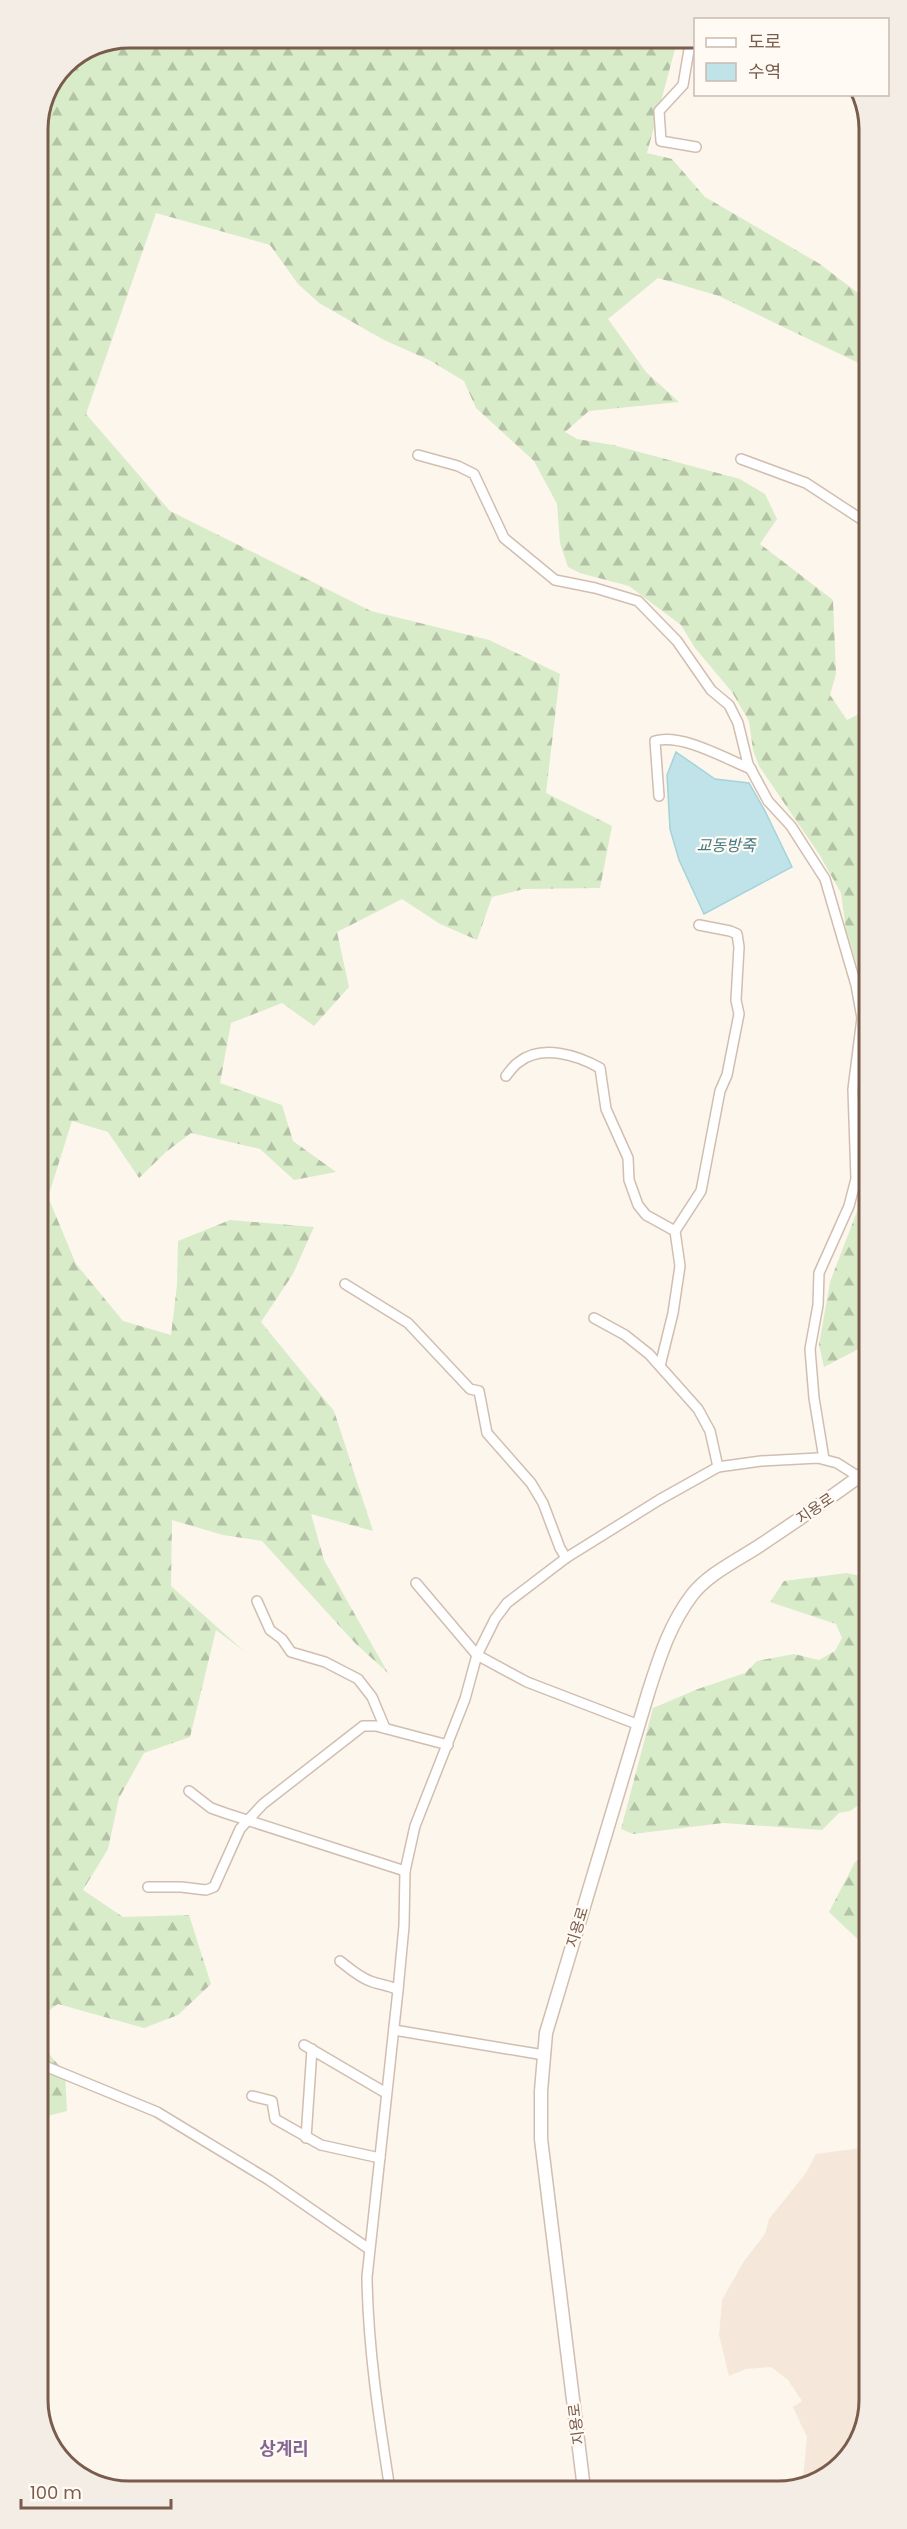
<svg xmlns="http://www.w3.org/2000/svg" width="907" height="2529" font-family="Poppins,'Noto Sans KR',sans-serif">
<defs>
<pattern id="forest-firs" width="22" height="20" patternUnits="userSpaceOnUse" patternTransform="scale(1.5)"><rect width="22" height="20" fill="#d8ecc9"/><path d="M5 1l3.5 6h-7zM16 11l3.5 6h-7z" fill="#b4c2a5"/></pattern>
</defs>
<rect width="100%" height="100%" fill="#fdf6ec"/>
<path fill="#f5e8da" d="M869 2147V2400L850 2456 802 2488 807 2437 793 2407 802 2401 788 2380 771 2367 746 2369 729 2376 719 2335 722 2300 744 2261 765 2234 769 2219 806 2173 816 2154Z"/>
<g fill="url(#forest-firs)">
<path d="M129 38H678L647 153 672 159 705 197 820 264 867 300V367L719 296 658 278 608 319 646 372 679 402 589 411 565 432 577 439 613 445 740 479 765 494 777 519 760 544 833 600 836 674 830 695 847 720 867 710 868 1000 846 930 841 893 819 854 759 766 753 750 749 721 732 692 695 648 681 625 629 586 580 573 568 567 560 543 557 504 534 461 476 408 464 381 429 360 384 340 319 303 298 284 270 245 156 213 86 414 170 511 371 611 489 640 560 674 546 793 612 826 600 888 524 889 492 897 477 940 440 924 402 899 337 932 349 987 314 1026 282 1003 231 1023 220 1083 282 1105 293 1141 336 1172 294 1180 260 1149 191 1133 166 1152 139 1178 108 1132 72 1121 48 1197 76 1264 123 1321 171 1335 177 1285 178 1241 230 1220 314 1227 293 1274 261 1322 334 1411 373 1531 311 1514 324 1560 388 1673 355 1643 262 1541 223 1535 172 1520 171 1586 244 1651 216 1630 190 1737 144 1753 119 1798 108 1849 83 1890 123 1917 189 1915 211 1984 178 2015 144 2028 58 2004 40 2017 38 123 65 64Z"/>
<path d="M868 1097V1344L824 1367 819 1345 830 1282 863 1196Z"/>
<path d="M847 1573 868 1578 869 1798 850 1811 839 1813 822 1830 723 1823 633 1834 621 1829 653 1708 698 1689 745 1673 757 1661 794 1654 819 1660 835 1651 842 1638 836 1624 770 1602 784 1581Z"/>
<path d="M869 1851V1950L829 1912 855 1862Z"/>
<path d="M40 2043 65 2073 67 2111 40 2118Z"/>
</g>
<path fill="#bfe3e8" stroke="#a5d3da" stroke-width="1.5" d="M676 752 715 779 749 783 765 811 792 867 704 914 679 860 670 829 667 775Z"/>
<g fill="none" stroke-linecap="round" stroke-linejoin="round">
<g stroke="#d1beb0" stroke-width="12">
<g id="minor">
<path d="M691 38 683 85 659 111 661 141 696 147"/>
<path d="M418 455 458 466 474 474 504 538 555 580 595 588 638 601 677 641 711 690 729 705 738 723 748 764 768 801 791 826 825 879 856 985 862 1018 853 1089 856 1179 849 1206 819 1273 818 1305 810 1349 814 1398 824 1459"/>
<path d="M741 459 806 483 867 523"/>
<path d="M659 796 655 741C682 733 726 759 751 769"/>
<path d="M506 1076C510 1071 514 1065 519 1062 542 1044 577 1055 600 1068L606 1109 628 1158 629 1180 638 1205 646 1215 675 1231"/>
<path d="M345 1284 408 1323 470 1389 479 1391 487 1433 531 1483 543 1503 560 1548 566 1558"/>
<path d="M594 1318 625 1335 649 1354 698 1409 710 1431 718 1467"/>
<path d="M660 1366 673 1313 680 1266 675 1231 701 1191 720 1091 727 1075 739 1014 736 1000 739 947 737 934 730 931 699 925"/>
<path d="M416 1583 477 1655 527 1682 639 1725"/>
<path d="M257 1601 270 1630 282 1639 291 1652 325 1662 358 1679 372 1697 385 1728"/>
<path d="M189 1791 211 1808 225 1813 405 1871"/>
<path d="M148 1887H181L206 1890 214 1887 240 1829 248 1820 263 1804 363 1726H376L448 1745"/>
<path d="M340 1961C349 1968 359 1977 370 1981 380 1985 389 1985 398 1990"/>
<path d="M394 2030 544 2055"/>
<path d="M304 2045 386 2093"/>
<path d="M40 2064 157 2112 269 2180 369 2249"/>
<path d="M252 2096 272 2101 275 2119 321 2145 380 2158"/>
<path d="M306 2138 312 2049"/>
<path d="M390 2490C379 2419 368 2349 367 2277L398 1990 404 1926 405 1871 415 1826 465 1699 477 1655 495 1619 507 1603 566 1558 659 1500 718 1467 761 1461 818 1458 837 1463 859 1477"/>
</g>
</g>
<g stroke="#d1beb0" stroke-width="15">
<path id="tertiary" d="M584 2489 541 2139V2091L546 2033 649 1690C660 1656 670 1624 692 1595 709 1573 740 1559 762 1544 798 1520 833 1496 868 1470"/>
</g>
<use href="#minor" stroke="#fff" stroke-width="9"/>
<use href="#tertiary" stroke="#fff" stroke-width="12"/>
</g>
<g text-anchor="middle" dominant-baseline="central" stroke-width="4.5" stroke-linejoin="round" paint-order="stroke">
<g font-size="15" fill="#7a5c4d" stroke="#fffaf3">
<text transform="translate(815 1508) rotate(-34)">지용로</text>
<text transform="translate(577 1927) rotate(-73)">지용로</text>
<text transform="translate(576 2424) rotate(-97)">지용로</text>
</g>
<g font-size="16" font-style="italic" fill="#437c86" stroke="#fffaf3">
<text x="726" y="845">교동방죽</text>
</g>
<g font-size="18" font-weight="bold" fill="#846695" stroke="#fffaf3">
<text x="284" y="2448">상계리</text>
</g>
</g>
<path d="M0 0H907V2529H0ZM129 48H778A81 81 0 0 1 859 129V2400A81 81 0 0 1 778 2481H129A81 81 0 0 1 48 2400V129A81 81 0 0 1 129 48Z" fill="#f4ede6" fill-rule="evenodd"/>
<path fill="none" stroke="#7a5c4d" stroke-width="3" d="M129 48H778A81 81 0 0 1 859 129V2400A81 81 0 0 1 778 2481H129A81 81 0 0 1 48 2400V129A81 81 0 0 1 129 48Z"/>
<rect x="694" y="18" width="195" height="78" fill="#fffaf3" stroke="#cabbb1" stroke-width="1.5"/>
<rect x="706" y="38" width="30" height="9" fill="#ffffff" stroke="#cabbb1" stroke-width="1.5"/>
<text x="748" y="48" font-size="18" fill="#7a5c4d">도로</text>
<rect x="706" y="63" width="30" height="18" fill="#bfe3e8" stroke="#cabbb1" stroke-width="1.5"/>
<text x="748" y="78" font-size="18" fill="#7a5c4d">수역</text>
<path d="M21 2499v9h150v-9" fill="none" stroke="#7a5c4d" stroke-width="3"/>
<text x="30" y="2499" font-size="18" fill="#7a5c4d" stroke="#fffaf3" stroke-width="4.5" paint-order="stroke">100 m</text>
</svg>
